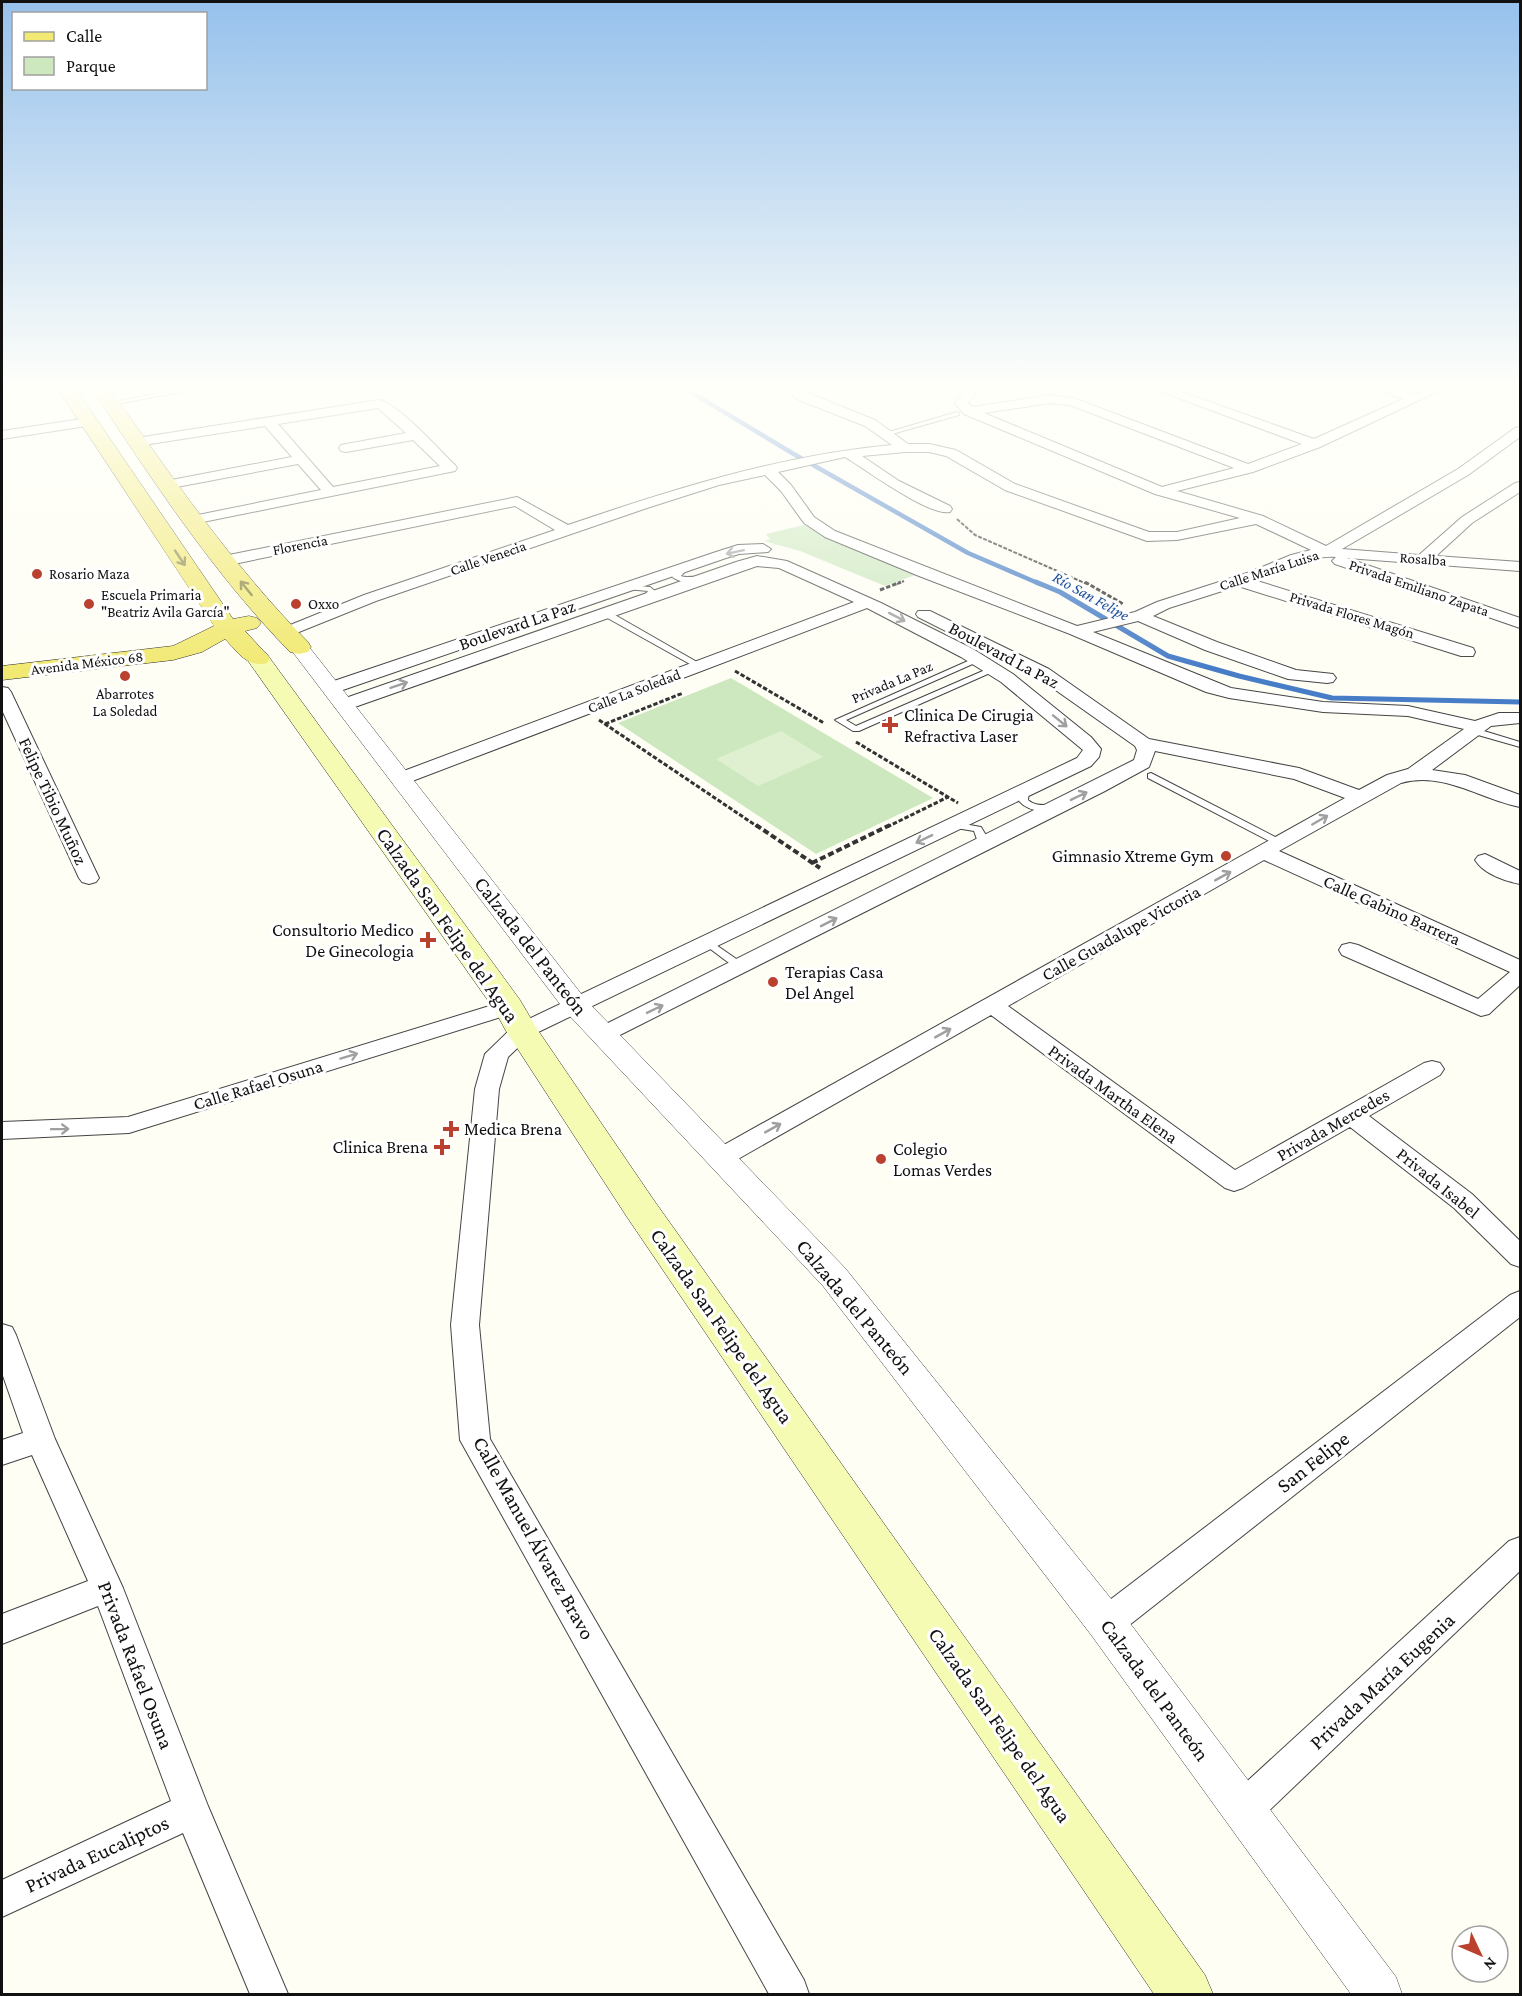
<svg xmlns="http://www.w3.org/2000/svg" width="1522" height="1996" font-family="'Crimson Pro',serif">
<rect width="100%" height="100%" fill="#fefef5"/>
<g fill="#cde8bf">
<path d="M804 525 846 545 918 574 885 586 800 551 764 541 770 539 766 534Z"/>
<path d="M731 678 933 798 816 854 618 723Z"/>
</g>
<path fill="#dff0d1" d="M781 731 823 757 758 786 716 759Z"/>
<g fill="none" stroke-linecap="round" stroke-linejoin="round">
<path stroke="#477dc7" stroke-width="4.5" d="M686 389 792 453 968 553 1040 584"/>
<path stroke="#477dc7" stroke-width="5" d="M1036 582 1060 592 1168 656 1239 676 1332 698 1520 702"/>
<g stroke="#444" stroke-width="2">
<g id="service">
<path d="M181 389H196L111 405 108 403Z"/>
<path d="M957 412 959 413V415L885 436 882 434Z"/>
<path d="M681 566 688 568 681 576C688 579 697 574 703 579 694 584 681 583 672 577Z"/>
<path d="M627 585 650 587 656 592 650 600H647L643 598 648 591 627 589Z"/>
<path d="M602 611H608L704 666 703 668H697L602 615Z"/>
<path d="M977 657H983L984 659 846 720 856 726 992 667H998L999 669 859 731H853L835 720Z"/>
<path d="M1474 728 1520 742V747L1471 733 1470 731Z"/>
<path d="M1151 773 1283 841 1285 843 1280 846 1277 845 1148 778V774Z"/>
<path d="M1025 787 1029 790 1028 800C1036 807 1044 804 1054 806L1056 808 1054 810C1041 812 1028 811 1019 801L1021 790Z"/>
<path d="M953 822 981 827 987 837V843L982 846 979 845 974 831 950 827 948 825 950 823Z"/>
<path d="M709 940 745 965 746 967 745 969H737L705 945 704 943 705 941Z"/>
</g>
</g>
<g stroke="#444" stroke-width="2">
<g id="minor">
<path d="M783 389H798L875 420 908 444H929L956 450 1015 484 1149 532H1177L1240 518 1155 494 964 414 955 403 962 394 957 389 973 391 975 394 968 403 972 407 1050 395 1076 399 1248 464 1302 444 1154 389H1173L1314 439 1403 399 1378 389H1397L1414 395 1426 389H1443L1320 447 1253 472 1177 491 1263 516 1326 546 1458 469 1515 428 1520 427V437L1468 475 1342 549 1419 555 1462 517 1515 483 1520 482V492L1472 523 1436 556 1520 562V571L1347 558 1520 618V628L1335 564 1332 561 1336 557C1307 555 1282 571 1254 580L1473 648 1475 652 1473 656H1461L1238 586 1169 608 1153 616 1217 642 1296 670 1333 674 1336 678 1333 682 1327 683 1288 679 1205 650 1138 621 1093 632 1231 688 1323 702 1408 706 1475 721 1499 713H1520V723L1491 726 1432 770 1465 775 1520 795V807C1480 799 1443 771 1401 783L1279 851 1520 960V985L1489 1014 1481 1016 1342 955 1339 950 1342 945 1350 943 1358 945 1478 999 1510 972 1264 860 1008 1006 1235 1170 1424 1063 1432 1061 1440 1063 1444 1069 1440 1075 1369 1116 1472 1194 1520 1241V1267L1511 1264 1454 1208 1350 1127 1243 1188 1234 1191 1225 1188 991 1015 731 1163 722 1166 713 1163 709 1157 713 1151 1345 798 1294 779 1155 751 1149 767 1105 791 610 1040 602 1042 594 1040 590 1035 594 1030 1134 760 1137 750 1135 746 1037 677 918 617 916 614 918 611H930L1049 669 1149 739 1299 768 1359 790 1387 775 1408 769 1464 729 1408 716 1323 712 1229 698 1206 692 1070 634 919 576 825 537 804 523 781 491 765 475 719 485 647 508 376 601 284 638 278 636 276 633 278 630 364 595 555 530 515 506 224 566 216 561 224 556 517 497 568 525C674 489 781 455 892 445L865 426 799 400ZM1050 403 1070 405 1234 468 1162 487 984 413ZM905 452H929L946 456 1005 490 1147 541 1177 540 1256 524 1311 550 1291 555 1250 572 1157 602 1135 612 1077 626 835 531 814 517 791 485 778 472 845 457C865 469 930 517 950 512L952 509 950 506 899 481 862 456Z"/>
<path d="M379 400C400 405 438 449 455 465L457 468 455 471 193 524 186 520 188 517 321 490 298 464 166 489 159 485 166 481 292 457 265 426 137 446 130 442 137 438ZM378 408 406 433 341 445 339 448 341 451 346 452 413 440 440 466 333 487 278 424Z"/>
<path d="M88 418 93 419 95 422 93 425 2 439V431Z"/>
<path d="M763 544 771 549 768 552 739 554 726 558 337 692H325L322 688 325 684 716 552 738 545Z"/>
<path d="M757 556 787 561 881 603 973 649 1013 674 1091 737 1101 749 1099 757 1091 766 530 1036 508 1057 499 1089 479 1325 490 1439 804 1980 809 1994H769L460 1440 451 1325 475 1089 485 1054 514 1026 1077 758 1083 750 1001 682 961 657 867 608 407 783H393L391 779 393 775 854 602 779 568 757 566 349 709H337L334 705 337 701 736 562Z"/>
<path d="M2 687 8 688 11 692 99 878 96 882 89 884 82 882 79 878 2 710Z"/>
<path d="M1485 854 1520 871V884C1505 881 1484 874 1475 860L1478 856Z"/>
<path d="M509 1000 517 1002 520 1007 517 1012 129 1133 2 1139V1122L128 1117Z"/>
<path d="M1520 1291V1317L1118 1634 1106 1638 1094 1634 1090 1623 1094 1612 1510 1295Z"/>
<path d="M2 1324 12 1327 16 1335 55 1439 123 1588 208 1806 288 1994H250L183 1833 2 1917V1880L171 1801 98 1606 2 1644V1614L88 1581 32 1455 2 1465V1440L23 1433 2 1373Z"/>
<path d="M1520 1537V1571L1256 1823 1243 1828 1230 1823 1225 1810 1230 1797 1509 1541Z"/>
</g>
</g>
<g stroke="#444" stroke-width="1">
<path id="tertiary" d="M299 641 306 643 586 1000 845 1268 1120 1610 1396 1977 1402 1994H1351L1092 1636 823 1286 566 1012 292 651 289 647 292 643Z"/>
</g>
<g stroke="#333" stroke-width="1">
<path id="secondary" d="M258 651 266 653 520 1000 537 1029 653 1199 1205 1975 1213 1994H1154L627 1217 506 1031 494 1009 246 658 250 653Z"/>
</g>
<g stroke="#222" stroke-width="1">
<g id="primary">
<path d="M58 389H76L233 619 249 616 257 618 261 623 257 628 245 631 270 658 267 663C247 668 238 652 225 639L202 652 173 660 2 680V666L173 646 214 626Z"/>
<path d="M92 389H110C172 477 232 565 308 642L311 647 308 652 299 654 290 652C213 573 153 481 92 389Z"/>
</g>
</g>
<g stroke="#333" stroke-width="2" stroke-dasharray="4 1.5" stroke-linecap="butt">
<path d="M957 519 975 535 1087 584"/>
<path d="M897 584 904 581"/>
</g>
<g stroke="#333" stroke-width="3" stroke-dasharray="4.5 2" stroke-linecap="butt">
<path d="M1085 582 1123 604"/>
<path d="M880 590 901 582"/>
<path d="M735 671 824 723"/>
<path d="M599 720 758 827"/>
<path d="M605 724 683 693"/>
<path d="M856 742 958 803"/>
<path d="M887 827 948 797"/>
</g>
<g stroke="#333" stroke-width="4" stroke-dasharray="6 3" stroke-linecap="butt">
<path d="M756 825 820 868"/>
<path d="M812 863 890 825"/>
</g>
<use href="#service" fill="#fff" fill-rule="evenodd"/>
<use href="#minor" fill="#fff" fill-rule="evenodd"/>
<use href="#tertiary" fill="#fff" fill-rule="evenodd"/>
<use href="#secondary" fill="#f6fbb4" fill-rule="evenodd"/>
<use href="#primary" fill="#f1e972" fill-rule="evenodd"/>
</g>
<defs><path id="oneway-shaft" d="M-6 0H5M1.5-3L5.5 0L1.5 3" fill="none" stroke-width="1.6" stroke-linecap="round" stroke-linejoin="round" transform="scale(1.5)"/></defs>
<g stroke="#a0a0a0">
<use href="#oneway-shaft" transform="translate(735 552) rotate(168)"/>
<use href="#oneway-shaft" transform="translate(897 617) rotate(27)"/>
<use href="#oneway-shaft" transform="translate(399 685) rotate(-19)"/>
<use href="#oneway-shaft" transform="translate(1060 721) rotate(39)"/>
<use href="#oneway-shaft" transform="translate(1079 796) rotate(-26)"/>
<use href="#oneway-shaft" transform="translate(1320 820) rotate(-30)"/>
<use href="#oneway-shaft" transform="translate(924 839) rotate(154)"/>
<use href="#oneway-shaft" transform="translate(1223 876) rotate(-29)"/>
<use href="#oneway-shaft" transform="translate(829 922) rotate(-27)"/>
<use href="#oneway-shaft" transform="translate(655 1009) rotate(-26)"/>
<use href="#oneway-shaft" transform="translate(943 1033) rotate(-29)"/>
<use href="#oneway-shaft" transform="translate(349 1056) rotate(-17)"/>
<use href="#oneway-shaft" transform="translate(773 1128) rotate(-29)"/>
<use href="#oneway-shaft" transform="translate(60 1129) rotate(-1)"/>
</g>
<g stroke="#8c8846">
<use href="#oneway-shaft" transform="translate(180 558) rotate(56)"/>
<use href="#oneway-shaft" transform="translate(246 588) rotate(-129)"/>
</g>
<linearGradient id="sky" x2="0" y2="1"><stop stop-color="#96c1ec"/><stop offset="0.58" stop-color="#fffffa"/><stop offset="1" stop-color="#fffffa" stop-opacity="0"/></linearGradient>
<rect width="1522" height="669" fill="url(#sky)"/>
<g fill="#bb412f" stroke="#fff" stroke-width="2">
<circle cx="37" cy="574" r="6"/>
<circle cx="89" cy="604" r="6"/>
<circle cx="296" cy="604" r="6"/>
<circle cx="125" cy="676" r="6"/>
<path d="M887 716h6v6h6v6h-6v6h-6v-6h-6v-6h6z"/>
<circle cx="1226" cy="856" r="6"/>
<path d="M425 931h6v6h6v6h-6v6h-6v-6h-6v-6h6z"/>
<circle cx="773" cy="982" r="6"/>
<path d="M448 1120h6v6h6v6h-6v6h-6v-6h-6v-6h6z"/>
<path d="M439 1138h6v6h6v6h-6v6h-6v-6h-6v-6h6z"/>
<circle cx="881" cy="1159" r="6"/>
</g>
<g text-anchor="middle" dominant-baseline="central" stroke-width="6" stroke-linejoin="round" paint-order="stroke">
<g font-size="15" fill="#111" stroke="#fff">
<text transform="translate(300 545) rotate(-11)">Florencia</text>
<text transform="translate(488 558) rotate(-19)">Calle Venecia</text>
<text transform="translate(1423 559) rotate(4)">Rosalba</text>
<text transform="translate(1269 570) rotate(-18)">Calle María Luisa</text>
<text transform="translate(1419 588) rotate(19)">Privada Emiliano Zapata</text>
<text transform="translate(1352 615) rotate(17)">Privada Flores Magón</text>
<text transform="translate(87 663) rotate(-7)">Avenida México 68</text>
<text transform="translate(892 682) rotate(-23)">Privada La Paz</text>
<text transform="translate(634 691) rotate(-21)">Calle La Soledad</text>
</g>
<g font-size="15" fill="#111" stroke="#fff" text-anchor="start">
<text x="49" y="574">Rosario Maza</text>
<text x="101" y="595">Escuela Primaria<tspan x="101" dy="17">"Beatriz Avila García"</tspan></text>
<text x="308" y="604">Oxxo</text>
<text x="125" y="694" text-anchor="middle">Abarrotes<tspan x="125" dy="17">La Soledad</tspan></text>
</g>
<g font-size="16" font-style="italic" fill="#1f509d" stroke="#fff">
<text transform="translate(1091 596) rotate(29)">Río San Felipe</text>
</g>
<g font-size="18" fill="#111" stroke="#fff">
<text transform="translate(517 625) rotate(-19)">Boulevard La Paz</text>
<text transform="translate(1004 655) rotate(28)">Boulevard La Paz</text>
<text transform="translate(53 801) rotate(65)">Felipe Tibio Muñoz</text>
<text transform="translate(1392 910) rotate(24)">Calle Gabino Barrera</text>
<text transform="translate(1121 933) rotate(-29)">Calle Guadalupe Victoria</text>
<text transform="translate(258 1085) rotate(-17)">Calle Rafael Osuna</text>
<text transform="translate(1113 1094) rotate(36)">Privada Martha Elena</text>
<text transform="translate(1333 1125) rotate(-30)">Privada Mercedes</text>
<text transform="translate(1438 1183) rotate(39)">Privada Isabel</text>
</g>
<g font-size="18" fill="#111" stroke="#fff" text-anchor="start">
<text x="904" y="715">Clinica De Cirugia<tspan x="904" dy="21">Refractiva Laser</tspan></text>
<text x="1214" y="856" text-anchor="end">Gimnasio Xtreme Gym</text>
<text x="414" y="930" text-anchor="end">Consultorio Medico<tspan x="414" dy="21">De Ginecologia</tspan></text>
<text x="785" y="972">Terapias Casa<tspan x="785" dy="21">Del Angel</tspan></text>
<text x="464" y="1129">Medica Brena</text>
<text x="428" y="1147" text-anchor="end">Clinica Brena</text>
<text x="893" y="1149">Colegio<tspan x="893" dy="21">Lomas Verdes</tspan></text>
</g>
<g font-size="21" fill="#111" stroke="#fff">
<text transform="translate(448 925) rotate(55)">Calzada San Felipe del Agua</text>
<text transform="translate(531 946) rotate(52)">Calzada del Panteón</text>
<text transform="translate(855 1307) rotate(50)">Calzada del Panteón</text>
<text transform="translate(722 1326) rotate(55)">Calzada San Felipe del Agua</text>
<text transform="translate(1313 1462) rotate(-38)">San Felipe</text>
<text transform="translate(534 1538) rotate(61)">Calle Manuel Álvarez Bravo</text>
<text transform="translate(136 1665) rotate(69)">Privada Rafael Osuna</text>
<text transform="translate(1382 1681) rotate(-43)">Privada María Eugenia</text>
<text transform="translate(1155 1690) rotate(54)">Calzada del Panteón</text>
<text transform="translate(1000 1725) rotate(55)">Calzada San Felipe del Agua</text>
<text transform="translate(97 1854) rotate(-25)">Privada Eucaliptos</text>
</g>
</g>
<rect width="1522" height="1996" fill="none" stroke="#111111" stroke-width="6"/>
<rect x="12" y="12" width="195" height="78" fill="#ffffff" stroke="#a0a0a0" stroke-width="1.5"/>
<rect x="24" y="32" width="30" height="9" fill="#f1e972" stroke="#a0a0a0" stroke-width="1.5"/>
<text x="66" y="42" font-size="18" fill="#111111">Calle</text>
<rect x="24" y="57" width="30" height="18" fill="#cde8bf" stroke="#a0a0a0" stroke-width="1.5"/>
<text x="66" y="72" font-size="18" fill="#111111">Parque</text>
<g transform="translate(1480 1954) rotate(134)"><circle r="28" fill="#ffffff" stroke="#a0a0a0" stroke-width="1.5"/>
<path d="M0-4.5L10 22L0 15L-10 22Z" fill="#bb412f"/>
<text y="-9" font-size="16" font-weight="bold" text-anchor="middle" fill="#111111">N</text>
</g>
</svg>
